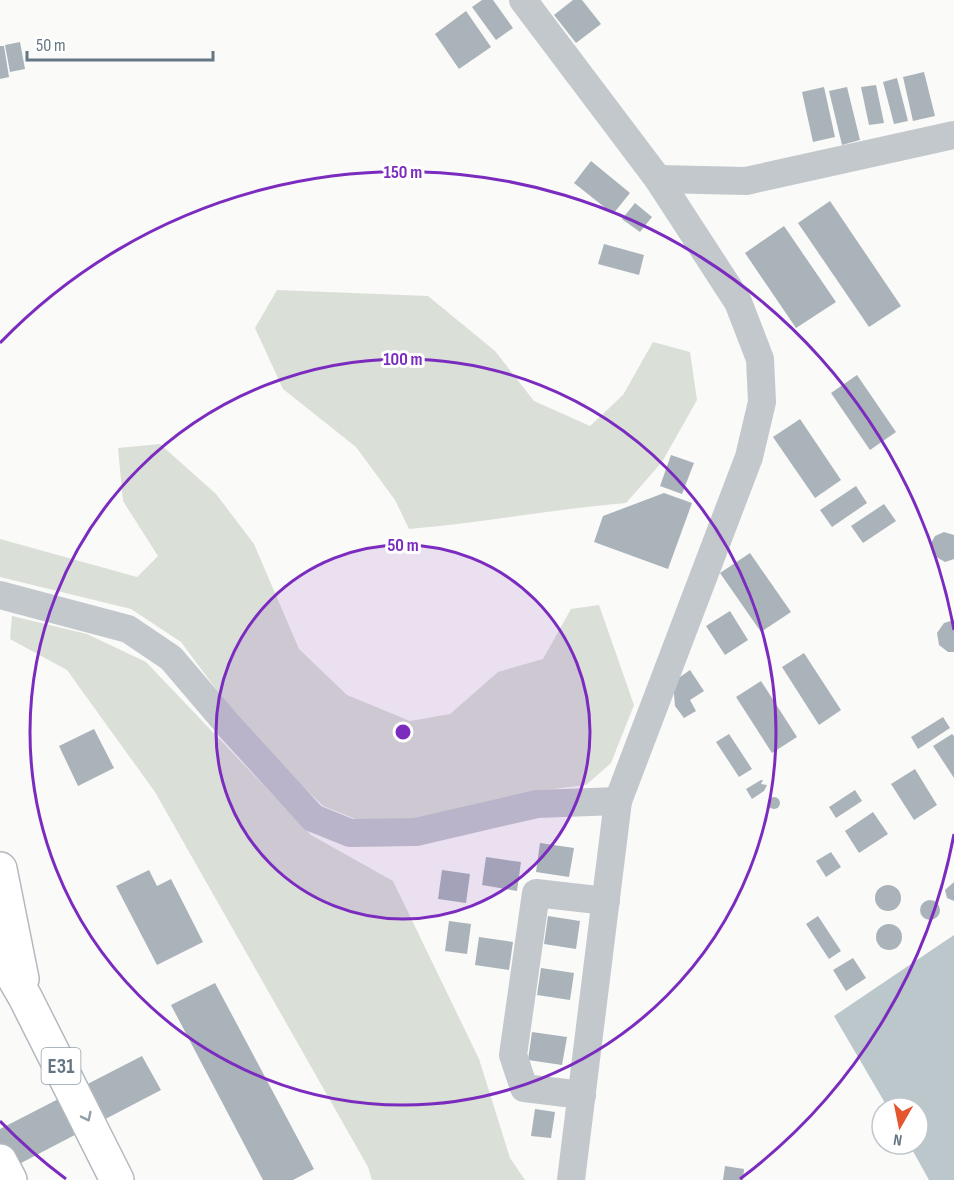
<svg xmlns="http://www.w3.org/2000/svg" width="954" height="1180" font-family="'Sofia Sans Condensed',sans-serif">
<rect width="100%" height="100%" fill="#fafaf8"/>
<g fill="#dadfd7">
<path d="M277 290 428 296 495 351 534 401 590 426 623 395 653 342 690 352 697 400 662 462 626 503C553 509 482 523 409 529L395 500 356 447 283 389 255 328Z"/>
<path d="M160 444 216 494 254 544 299 649 347 695 410 721 450 714 498 672 543 659 571 609 599 605 634 705 611 763 586 785 537 791 416 820H358L323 806 251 736 181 642 131 609 0 577V539L137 577 158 556 123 501 118 448Z"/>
<path d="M12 616 87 634 146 662 311 835 393 881 479 1059 510 1158 525 1180H372L368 1167 155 792 67 670 10 639Z"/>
</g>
<path fill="#bbc7cb" d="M954 935V1180H929L909 1144H918V1108H888L834 1016Z"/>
<g fill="#aab3b9">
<path d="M482 0H493L513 28 496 40 472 7Z"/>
<path d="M573 0H582L601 24 576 43 554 15Z"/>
<path d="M466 11 491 47 459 69 435 34Z"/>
<path d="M20 42 25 69 10 72 5 45Z"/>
<path d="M0 46H4L9 77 0 79Z"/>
<path d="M924 72 935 116 913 121 903 77Z"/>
<path d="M897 78 908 121 894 124 883 82Z"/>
<path d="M876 85 884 123 869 125 861 87Z"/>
<path d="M824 87 835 137 813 142 802 92Z"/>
<path d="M847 87 860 140 842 145 829 91Z"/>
<path d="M591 161 630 193 613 214 574 183Z"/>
<path d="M830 201 901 306 869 327 798 223Z"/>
<path d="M635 203 652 217 640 232 622 219Z"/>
<path d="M784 226 836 302 796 328 745 253Z"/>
<path d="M604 244 644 255 639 275 598 264Z"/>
<path d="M857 375 896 432 870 450 831 393Z"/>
<path d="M800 419 841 480 815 498 773 437Z"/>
<path d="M671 455 694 463 682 494 660 486Z"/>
<path d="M856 486 867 503 832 527 820 510Z"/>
<path d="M664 493 692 503 668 569 594 542 603 516Z"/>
<path d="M884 504 896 521 863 543 851 526Z"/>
<path d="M944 532 954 535V559L945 562 933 555 930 545 935 536Z"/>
<path d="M750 553 791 612 761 632 720 573Z"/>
<path d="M730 611 748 640 725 655 706 626Z"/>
<path d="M954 620V652H948L939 645 937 633 944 623Z"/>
<path d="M804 653 841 710 819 725 782 667Z"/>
<path d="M690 670 704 691 690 700 696 711 684 718 675 706 673 682Z"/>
<path d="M761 681 797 737 772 753 736 697Z"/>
<path d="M943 717 950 728 918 749 911 737Z"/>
<path d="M94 729 114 768 78 786 59 746Z"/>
<path d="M729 734 752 769 739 777 716 742Z"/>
<path d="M952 734 954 736V778L933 746Z"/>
<path d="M915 769 937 805 914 820 891 784Z"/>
<path d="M761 780H763L761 784 767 785 764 791 752 799 746 789Z"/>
<path d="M855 790 862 801 836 818 829 807Z"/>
<circle cx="774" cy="803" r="6"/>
<path d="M873 812 888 834 859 853 845 831Z"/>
<path d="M540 843 574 848 569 877 536 872Z"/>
<path d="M831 852 841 867 826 877 816 861Z"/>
<path d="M486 857 521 862 517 891 482 885Z"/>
<path d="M149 870 157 886 171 879 203 942 157 965 116 886Z"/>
<path d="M442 870 470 874 466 903 438 899Z"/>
<path d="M954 882V901L947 898 945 890Z"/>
<circle cx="888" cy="898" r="13"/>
<circle cx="930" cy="910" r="10"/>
<path d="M548 916 580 921 576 949 544 944Z"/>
<path d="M818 916 841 951 829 959 806 924Z"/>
<path d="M449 921 471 924 467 954 445 951Z"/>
<circle cx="889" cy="937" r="13"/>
<path d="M479 937 513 942 509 970 475 965Z"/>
<path d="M853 958 866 978 846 991 833 970Z"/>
<path d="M541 968 574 973 570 1000 537 995Z"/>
<path d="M215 983 314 1169 293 1180H263L171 1005Z"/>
<path d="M532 1032 567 1037 562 1065 528 1060Z"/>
<path d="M142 1056 161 1090 0 1174V1129Z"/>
<path d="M535 1109 555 1112 551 1138 531 1136Z"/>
<path d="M725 1166 744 1169 743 1180H723Z"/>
</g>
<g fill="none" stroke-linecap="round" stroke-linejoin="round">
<g stroke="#b4b9bd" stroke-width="36">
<g id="highway">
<path d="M0 869 22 979"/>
<path d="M0 954 25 997 117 1180"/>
<path d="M0 1161 10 1180"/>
</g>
</g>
<g stroke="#c3c8cc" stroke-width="28">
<path d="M523 0 658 179 738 302 760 359 762 402 749 457 618 801 571 1180"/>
<path d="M658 179 746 181 954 135"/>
<path d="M0 595 128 629 171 658 229 726 313 818 350 833 416 832 537 804 618 801"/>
<path d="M582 1095 524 1088 513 1055 536 893 606 901"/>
</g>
<use href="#highway" stroke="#fff" stroke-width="33"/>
</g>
<defs><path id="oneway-chevron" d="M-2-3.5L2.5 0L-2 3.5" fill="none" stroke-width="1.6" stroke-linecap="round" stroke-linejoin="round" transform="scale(1.5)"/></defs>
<use stroke="#939fa8" href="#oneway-chevron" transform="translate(87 1117) rotate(64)"/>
<circle cx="403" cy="732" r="187" fill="#7b2cbf" fill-opacity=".12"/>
<g fill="none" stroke="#7b2cbf" stroke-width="3">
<circle cx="403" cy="732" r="187"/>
<circle cx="403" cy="732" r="373"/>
<path d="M954 834A560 560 0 0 1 740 1179M66 1179A560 560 0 0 1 0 1121M0 343A560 560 0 0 1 954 630"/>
</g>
<g text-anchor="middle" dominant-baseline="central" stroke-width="6" stroke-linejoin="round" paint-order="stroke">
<rect fill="#fff" stroke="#939fa8" stroke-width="1.5" x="41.5" y="1048" width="39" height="36" rx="4.5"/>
<g font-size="21" font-weight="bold" fill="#657683">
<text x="61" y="1066">E31</text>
</g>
</g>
<circle cx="403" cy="732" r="9" fill="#7b2cbf" stroke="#fff" stroke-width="3"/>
<g font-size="18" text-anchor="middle" font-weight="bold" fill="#7b2cbf" stroke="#fff" stroke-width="6" stroke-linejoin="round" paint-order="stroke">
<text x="403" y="178">150 m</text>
<text x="403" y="365">100 m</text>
<text x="403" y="551">50 m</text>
</g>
<g transform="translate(900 1126) rotate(189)"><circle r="28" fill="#ffffff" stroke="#c1c8cd" stroke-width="1.5"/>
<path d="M0-4.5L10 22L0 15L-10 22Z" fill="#e4572e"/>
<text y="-9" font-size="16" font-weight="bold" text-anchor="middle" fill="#657683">N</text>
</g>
<path d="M27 51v9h186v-9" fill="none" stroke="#657683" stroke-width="3"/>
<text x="36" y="51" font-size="18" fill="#657683" stroke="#ffffff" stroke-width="4.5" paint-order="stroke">50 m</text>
</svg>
